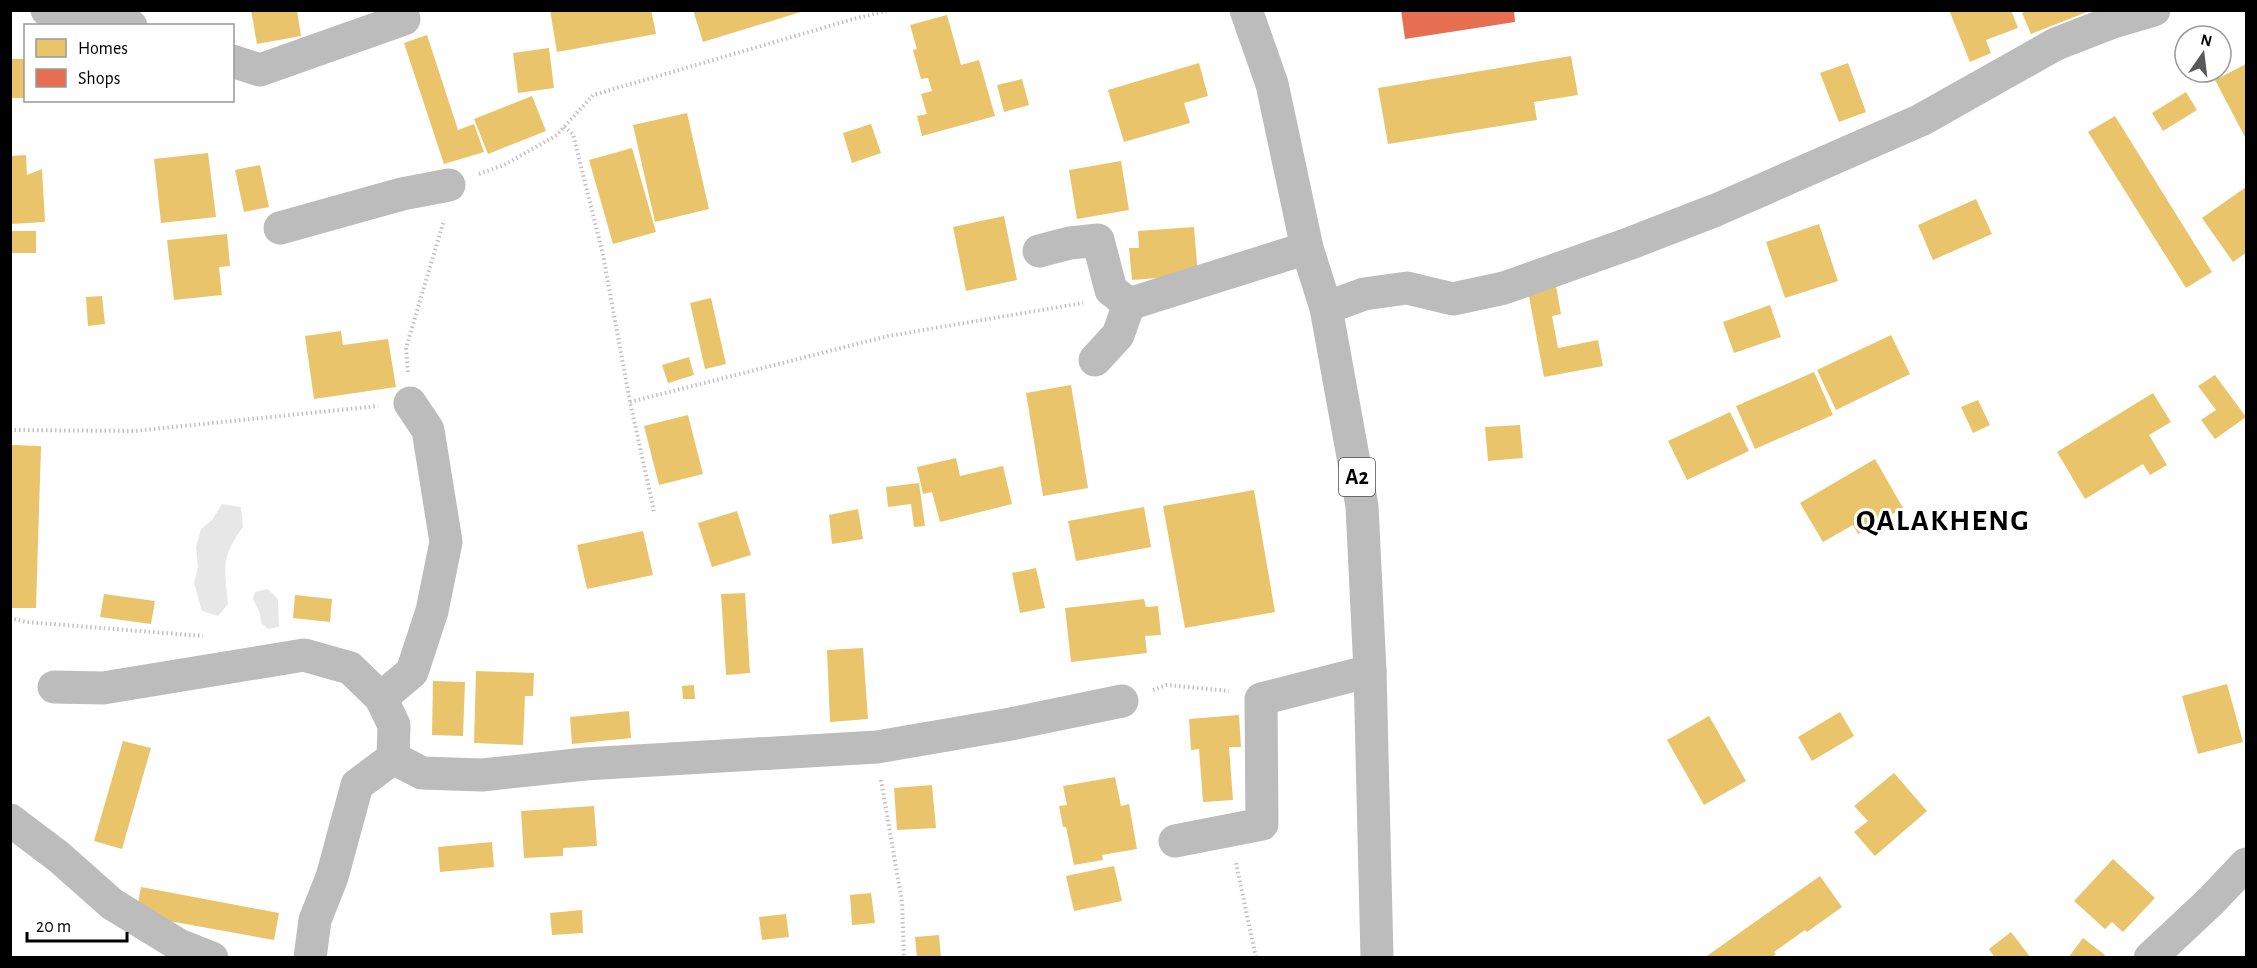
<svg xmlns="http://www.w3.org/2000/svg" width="2257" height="968" font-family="'Alegreya Sans',sans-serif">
<rect width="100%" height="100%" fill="#fff"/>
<g fill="#e7e7e7">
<path d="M222 504 241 507 243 527C220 558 225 568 228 604L218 616 202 611 194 583 198 567 196 547 201 529 212 520Z"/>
<path d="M268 589 278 599 279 627 268 629 261 623 260 613 253 599 255 592Z"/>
</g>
<g fill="#e9c46a">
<path d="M251 10H297L301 36 257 44Z"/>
<path d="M550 10H651L656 34 557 52Z"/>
<path d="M693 10H804V11L703 42Z"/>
<path d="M1949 10H2011L2018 28 1986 40 1991 53 1970 62Z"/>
<path d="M2028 10H2086L2087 12 2031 34 2022 13Z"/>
<path d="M947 15 961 65 979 60 995 116 922 136 917 116 927 114 921 94 932 91 928 78 921 79 913 50 917 49 910 25Z"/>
<path d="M427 35 458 130 474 124 484 152 444 164 404 43Z"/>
<path d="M549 48 554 88 518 93 513 53Z"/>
<path d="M1571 56 1578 95 1534 102 1537 120 1388 144 1378 88Z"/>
<rect x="10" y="59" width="16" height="39"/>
<path d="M1199 63 1208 96 1184 103 1190 123 1124 142 1108 90Z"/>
<path d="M1848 63 1866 112 1839 122 1820 73Z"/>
<path d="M2246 64V139L2215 80Z"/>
<path d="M1022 79 1029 105 1004 112 997 85Z"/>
<path d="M2186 92 2197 110 2163 131 2152 113Z"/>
<path d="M532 96 546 131 488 154 474 119Z"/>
<path d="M687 113 709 209 655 222 633 125Z"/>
<path d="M2115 116 2212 272 2186 288 2088 132Z"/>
<path d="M871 124 881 153 852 163 843 133Z"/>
<path d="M632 148 656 232 613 244 589 160Z"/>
<path d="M208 153 216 217 161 223 154 159Z"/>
<path d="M26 155 27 175 42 169 45 222 10 224V156Z"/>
<path d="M1121 161 1129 210 1077 219 1069 170Z"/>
<path d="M260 165 269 207 244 212 235 170Z"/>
<path d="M2246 187V253L2233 262 2202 218Z"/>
<path d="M1976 199 1992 234 1933 260 1918 225Z"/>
<path d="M1004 216 1017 280 966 291 953 227Z"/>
<path d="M1819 224 1838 281 1785 298 1766 242Z"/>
<path d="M1194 227 1198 275 1132 280 1129 248H1139L1138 231Z"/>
<rect x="10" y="231" width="26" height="22"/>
<path d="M227 234 230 266 219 267 222 295 174 300 167 240Z"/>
<path d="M1556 286 1561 314 1552 316 1558 348 1598 340 1603 366 1544 377 1528 291Z"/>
<path d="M102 296 105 324 88 326 86 297Z"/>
<path d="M711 298 726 364 705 369 690 303Z"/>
<path d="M1770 305 1781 337 1734 353 1723 322Z"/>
<path d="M341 331 343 345 388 339 396 387 314 399 305 336Z"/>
<path d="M1891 335 1910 374 1836 410 1817 370Z"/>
<path d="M689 357 694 375 668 383 662 365Z"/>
<path d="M1814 372 1833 415 1755 449 1736 406Z"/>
<path d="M2215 375 2246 417 2215 439 2201 420 2216 410 2198 386Z"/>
<path d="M1071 385 1088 488 1043 496 1026 393Z"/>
<path d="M2153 393 2171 422 2149 435 2167 465 2150 475 2143 464 2085 499 2057 452Z"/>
<path d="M1978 400 1990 425 1973 433 1961 407Z"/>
<path d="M1730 412 1749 451 1687 480 1668 441Z"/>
<path d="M688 415 703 474 659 485 644 426Z"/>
<path d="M1520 425 1523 458 1488 461 1485 427Z"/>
<path d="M12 445 41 446 36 608H10Z"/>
<path d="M956 458 960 476 1003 466 1012 504 940 522 932 492 923 494 917 467Z"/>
<path d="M1875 459 1903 508 1858 534 1853 525 1823 542 1800 503Z"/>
<path d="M919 483 925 526 914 527 911 504 888 507 886 487Z"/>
<path d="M1254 490 1275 612 1185 628 1163 506Z"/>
<path d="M1144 507 1151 547 1076 561 1068 521Z"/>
<path d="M858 509 863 539 832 544 829 515Z"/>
<path d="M737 511 751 555 712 567 698 523Z"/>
<path d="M643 531 653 575 587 589 577 545Z"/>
<path d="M1036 568 1045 608 1020 613 1012 573Z"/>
<path d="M745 593 750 673 726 675 721 594Z"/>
<path d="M104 594 155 601 151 624 100 617Z"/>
<path d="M295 595 332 599 330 622 293 618Z"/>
<path d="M1144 599 1146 607 1158 606 1161 635 1145 636 1147 653 1071 662 1065 608Z"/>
<path d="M863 648 868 719 830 722 827 650Z"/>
<path d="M476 671 534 673 533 696H525L523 745 474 743Z"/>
<path d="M433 681 465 682 463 736 432 735Z"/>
<path d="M2227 684 2243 742 2198 754 2182 696Z"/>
<path d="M694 685 695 699H683L682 686Z"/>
<path d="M629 711 631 738 572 744 570 717Z"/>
<path d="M1840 712 1854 736 1812 761 1798 737Z"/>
<path d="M1239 715 1241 747H1229L1233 800 1203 802 1199 749 1191 750 1189 719Z"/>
<path d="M1709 716 1746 781 1704 805 1667 740Z"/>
<path d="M123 741 151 748 122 849 94 841Z"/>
<path d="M1894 773 1927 811 1875 856 1854 832 1868 821 1854 806Z"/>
<path d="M1115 777 1121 806 1129 804 1137 849 1102 855 1103 860 1074 865 1066 827H1063L1059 806 1067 805 1063 786Z"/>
<path d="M932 785 936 828 897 830 894 788Z"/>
<path d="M594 806 597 846 563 848V856L524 858 521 811Z"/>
<path d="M492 842 494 867 440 872 438 847Z"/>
<path d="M2113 859 2155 898 2123 932 2112 922 2105 929 2074 901Z"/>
<path d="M1114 866 1122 901 1074 911 1066 876Z"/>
<path d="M1820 876 1842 907 1807 932 1805 930 1774 952 1776 954 1771 958H1704Z"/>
<path d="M141 887 279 913 274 940 136 915Z"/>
<path d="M871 893 875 923 852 925 850 895Z"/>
<path d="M582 910 583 933 552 935 550 913Z"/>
<path d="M786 914 789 937 762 940 759 917Z"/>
<path d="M2011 932 2031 958H1995L1989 949Z"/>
<path d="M939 935 941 958H917L915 937Z"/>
<path d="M2083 938 2105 955 2103 958H2068Z"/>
</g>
<path fill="#e76f51" d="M1401 10H1514L1515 22 1405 39Z"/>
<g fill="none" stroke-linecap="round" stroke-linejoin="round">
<g stroke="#c2c2c2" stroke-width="4" stroke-dasharray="1.5 3" stroke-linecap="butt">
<path d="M564 127 573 134 603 255 630 402 654 511"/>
<path d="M479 174 504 165 557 135 593 95 857 18 891 10"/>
<path d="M408 372 406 348 444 220"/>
<path d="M630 402 888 336 1083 303"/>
<path d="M10 430 134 431 378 406"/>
<path d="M10 618 26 622 203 636"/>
<path d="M1153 690 1167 685 1229 691"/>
<path d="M881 780 902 902 904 958"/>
<path d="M1236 863 1256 958"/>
</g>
<g stroke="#bcbcbc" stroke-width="33">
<path d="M47 10 131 26"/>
<path d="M232 61 260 70 404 19"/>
<path d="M280 228 402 194 449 185"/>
<path d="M1039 251 1070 243 1098 240 1111 290 1129 304"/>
<path d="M1129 304 1307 248"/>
<path d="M1326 308 1364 294 1407 288 1453 299 1504 288 1631 243 1716 210 1921 120 2056 44 2110 23 2154 10"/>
<path d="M1095 360 1118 335 1129 304"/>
<path d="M54 687 103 688 304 655 350 668 381 698 394 725 393 758"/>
<path d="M381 698 412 672 432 611 446 542 428 430 410 403"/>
<path d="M10 820 59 857 112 904 179 945 212 958"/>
<path d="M1175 841 1262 824 1261 699 1370 671"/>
<path d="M310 958 315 920 332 877 357 785 393 758 422 773 482 775 585 764 877 747 1011 724 1122 701"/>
<path d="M2150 958 2211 901 2246 864"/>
</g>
<path stroke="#bcbcbc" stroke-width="33" d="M1246 10 1272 84 1307 248 1326 308 1362 506 1370 671 1377 958"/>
</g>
<g text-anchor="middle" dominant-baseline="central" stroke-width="6" stroke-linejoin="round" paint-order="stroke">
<rect fill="#fff" stroke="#4c4c4c" stroke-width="1.5" x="1339" y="458" width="36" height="38" rx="4.5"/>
<g font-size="22" font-weight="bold" fill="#000">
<text x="1357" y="477">A2</text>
</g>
<g font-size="30" font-weight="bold" letter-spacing="1.5" fill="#000" stroke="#fff">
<text x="1943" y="521">QALAKHENG</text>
</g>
</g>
<rect width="2257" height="968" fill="none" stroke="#000000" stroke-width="24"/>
<rect x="24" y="24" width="210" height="78" fill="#ffffff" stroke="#999999" stroke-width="1.5"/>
<rect x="36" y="39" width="30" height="18" fill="#e9c46a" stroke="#999999" stroke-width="1.5"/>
<text x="78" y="54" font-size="18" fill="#000000">Homes</text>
<rect x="36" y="69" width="30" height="18" fill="#e76f51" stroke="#999999" stroke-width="1.5"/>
<text x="78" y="84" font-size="18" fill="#000000">Shops</text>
<g transform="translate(2203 54) rotate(14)"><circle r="28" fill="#ffffff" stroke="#999999" stroke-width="1.5"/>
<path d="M0-4.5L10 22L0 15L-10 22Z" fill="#595959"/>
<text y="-9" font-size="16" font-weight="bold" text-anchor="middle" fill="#000000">N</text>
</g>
<path d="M27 932v9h100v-9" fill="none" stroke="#000000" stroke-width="3"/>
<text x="36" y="932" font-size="18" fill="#000000" stroke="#ffffff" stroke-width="4.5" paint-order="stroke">20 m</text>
</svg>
